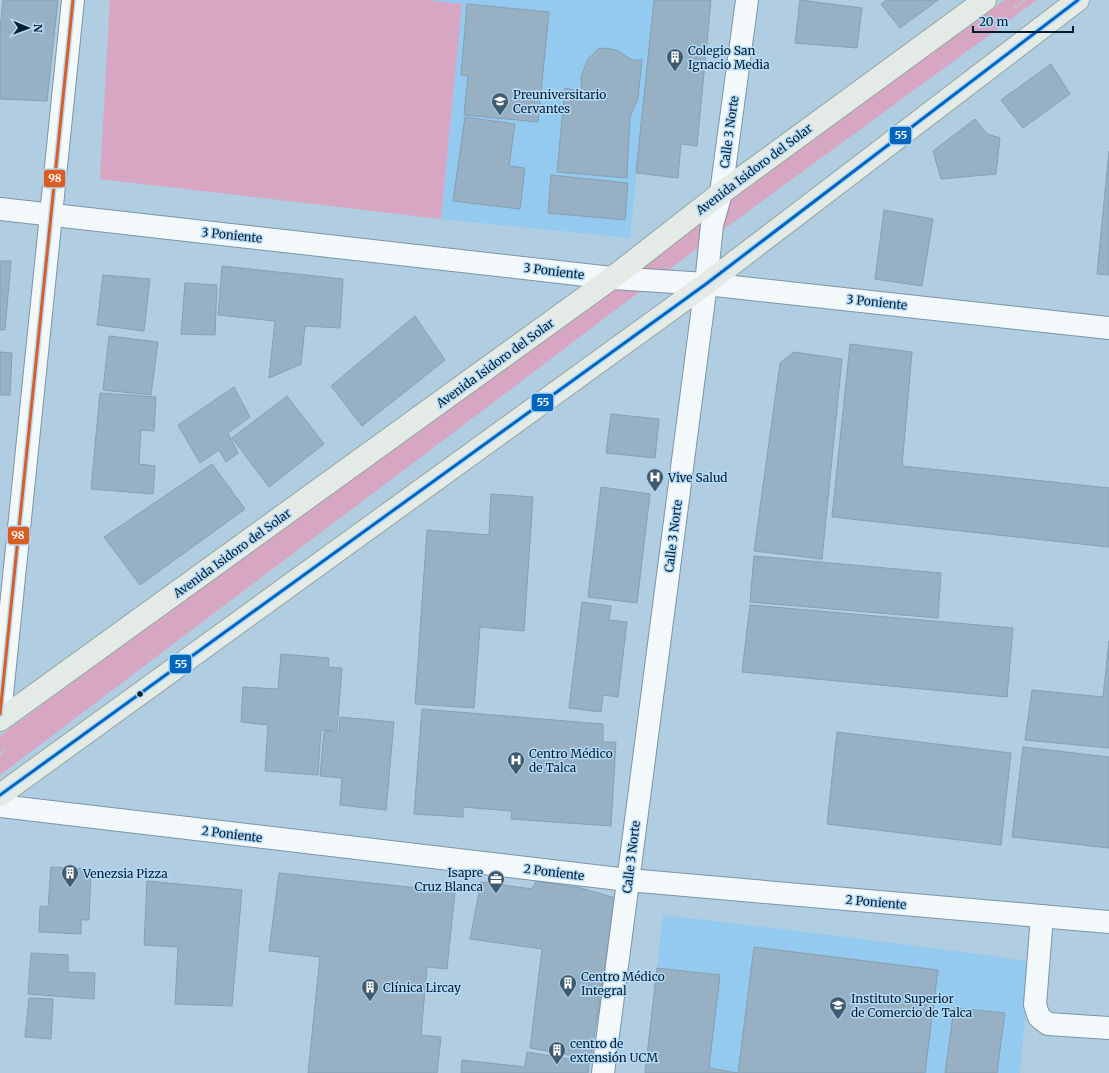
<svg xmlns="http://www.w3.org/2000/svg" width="1109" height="1073" font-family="Merriweather,serif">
<rect width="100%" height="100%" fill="#b1cde2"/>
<g fill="#95caf0">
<path d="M426 0H654L630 238 441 219 462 4Z"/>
<path d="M663 915 814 933 987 955 1030 962 1020 1073H645Z"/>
</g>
<g fill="#d6a6c2">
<path d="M110 0H426L462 4 441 219 100 179Z"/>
<path d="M1005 0H1037L687 256 0 775V736L721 203Z"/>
</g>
<g fill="#97b0c3" stroke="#869fb1">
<path d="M3 0H58L47 101 0 99V30Z"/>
<path d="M654 0H711L697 146 681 144 678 178 636 173Z"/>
<path d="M800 0 862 8 857 48 795 43Z"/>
<path d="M886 0H938L900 28 881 4Z"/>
<path d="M467 4 549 12 538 122 464 115 468 76 461 75Z"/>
<path d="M605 48 616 50 632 60H642L638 99 630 117 627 178 557 172 565 88 582 92 581 77 588 59 598 49Z"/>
<path d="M1051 64 1070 94 1023 128 1001 100Z"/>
<path d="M465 117 515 124 509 166 525 168 520 209 453 201Z"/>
<path d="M975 119 987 134 1000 138 996 174 941 179 933 151Z"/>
<path d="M1109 151V275L1097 274Z"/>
<path d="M551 175 628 183 625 220 548 213Z"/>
<path d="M884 210 933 219 922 286 875 279Z"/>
<path d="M0 261H11L5 330H0Z"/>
<path d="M222 266 343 279 340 328 305 326 301 364 269 378 275 321 218 315Z"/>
<path d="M103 275 150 279 144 331 97 325Z"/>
<path d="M185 283 217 285 215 335 181 334Z"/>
<path d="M415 316 445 360 362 426 331 386Z"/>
<path d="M109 336 158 342 151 395 103 390Z"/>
<path d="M850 344 912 352 902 466 1109 488V547L832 517Z"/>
<path d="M0 352 12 353 10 395H0Z"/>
<path d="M794 352 842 359 822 559 754 551 780 363Z"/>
<path d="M234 387 250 417 228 433 238 453 226 462 219 450 200 463 178 425Z"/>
<path d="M100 393 156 397 154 431 141 430 139 464 155 466 153 494 91 489Z"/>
<path d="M287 396 324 444 269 487 232 438Z"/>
<path d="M611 414 659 419 655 458 606 453Z"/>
<path d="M212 464 245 509 140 585 104 537Z"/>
<path d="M601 487 650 494 637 603 588 597Z"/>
<path d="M491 494 533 497 524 631 480 627 474 708 415 704 427 530 489 535Z"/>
<path d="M754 556 941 573 938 618 750 602Z"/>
<path d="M582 602 611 606 609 620 627 622 618 697 603 695 601 712 569 708Z"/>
<path d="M750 605 1013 628 1007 697 742 672Z"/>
<path d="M1109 641V748L1025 740 1032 690 1103 697Z"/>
<path d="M281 654 329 658 328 667 342 668 337 731 321 730 318 775 265 771 268 725 241 722 243 687 278 689Z"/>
<path d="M422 709 603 724V742H616L611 826 511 819 512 811 463 807V817L414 814Z"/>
<path d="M340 717 394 722 386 810 340 805 342 778 320 776 324 731 339 733Z"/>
<path d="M837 732 1011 753 1001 845 827 824Z"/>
<path d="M1023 747 1109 757V848L1012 837Z"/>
<path d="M51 867 91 869 89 920H81V934L39 932 40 906 48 907Z"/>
<path d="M279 873 455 892 447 969 427 967 421 1035 441 1037 437 1073H308L320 957 269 951Z"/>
<path d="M147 881 242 890 232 1006 175 1004 178 947 144 945Z"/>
<path d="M536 881 581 888 615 898 591 1059 530 1048 542 949 470 939 481 882 532 889Z"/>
<path d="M754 947 938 970 925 1073H738Z"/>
<path d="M31 953 68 955V972L95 973 94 999 28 994Z"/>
<path d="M657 968 720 975 709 1068 738 1073H645Z"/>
<path d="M29 998 53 999 51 1039 25 1037Z"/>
<path d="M954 1008 1005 1013 997 1073H945Z"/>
<path d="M527 1052 589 1062 588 1073H461L462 1060 525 1067Z"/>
</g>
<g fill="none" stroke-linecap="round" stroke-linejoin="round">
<g stroke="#7b94a6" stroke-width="24">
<g id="minor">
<path d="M0 209 612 278 706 284 1109 328"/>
<path d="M0 714 73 0"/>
<path d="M0 806 628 880 1109 922"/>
<path d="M1042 916 1035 1005 1039 1017 1048 1024 1109 1028"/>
<path d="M603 1073 706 284 712 225 721 193 747 0"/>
</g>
</g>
<g stroke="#94a6a3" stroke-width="24">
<g id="major">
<path d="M0 720 612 278 721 193 985 0"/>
<path d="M0 795 706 284 1078 0"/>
</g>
</g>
<g stroke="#bdc6cd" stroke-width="2.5" stroke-dasharray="3 2" stroke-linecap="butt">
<path d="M1014 8 1025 0"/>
<path d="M0 754 5 749"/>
</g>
<use href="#minor" stroke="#f3f8fb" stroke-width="22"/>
<use href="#major" stroke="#e4eae5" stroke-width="22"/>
<g stroke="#b5dbf8" stroke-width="6">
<path id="bus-1" d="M0 714 73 0"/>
</g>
<g stroke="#b5dbf8" stroke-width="6">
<path id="bus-2" d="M0 795 706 284 1078 0"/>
</g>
<use href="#bus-1" stroke="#da5e23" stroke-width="3"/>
<use href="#bus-2" stroke="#0065bd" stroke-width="3"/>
</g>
<defs>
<g id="building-pin" transform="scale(0.9)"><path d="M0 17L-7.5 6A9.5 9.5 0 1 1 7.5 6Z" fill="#405b6e" stroke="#b5dbf8"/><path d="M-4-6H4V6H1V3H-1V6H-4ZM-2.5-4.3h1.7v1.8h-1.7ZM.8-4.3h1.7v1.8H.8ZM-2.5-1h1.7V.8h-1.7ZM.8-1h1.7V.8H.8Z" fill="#fff"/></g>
<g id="university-pin" transform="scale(0.9)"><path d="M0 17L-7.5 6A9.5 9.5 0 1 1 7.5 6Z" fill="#405b6e" stroke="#b5dbf8"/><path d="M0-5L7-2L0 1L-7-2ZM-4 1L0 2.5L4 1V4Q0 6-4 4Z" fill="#fff"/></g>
<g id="hospital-pin" transform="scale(0.9)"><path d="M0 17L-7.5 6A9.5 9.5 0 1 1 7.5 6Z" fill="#405b6e" stroke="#b5dbf8"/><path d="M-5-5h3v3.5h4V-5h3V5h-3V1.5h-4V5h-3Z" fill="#fff"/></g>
<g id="office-pin" transform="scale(0.9)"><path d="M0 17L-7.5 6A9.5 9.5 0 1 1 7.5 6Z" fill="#405b6e" stroke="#b5dbf8"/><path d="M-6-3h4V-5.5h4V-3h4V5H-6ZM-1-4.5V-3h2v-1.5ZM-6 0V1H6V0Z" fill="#fff"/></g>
</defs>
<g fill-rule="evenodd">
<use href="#building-pin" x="675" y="57"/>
<use href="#university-pin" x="500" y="101"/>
<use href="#hospital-pin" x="655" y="477"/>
<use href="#hospital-pin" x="516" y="760"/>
<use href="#building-pin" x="70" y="873"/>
<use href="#office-pin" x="496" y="879"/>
<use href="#building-pin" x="568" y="983"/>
<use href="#building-pin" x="370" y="987"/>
<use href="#university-pin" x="838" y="1005"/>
<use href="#building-pin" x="557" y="1050"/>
</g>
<circle fill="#031e2f" stroke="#b5dbf8" stroke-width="1.5" cx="140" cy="694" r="3.5"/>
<g text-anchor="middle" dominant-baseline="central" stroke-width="3" stroke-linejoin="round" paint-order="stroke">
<g font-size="12" fill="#031e2f" stroke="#b5dbf8" text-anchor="start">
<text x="688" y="50">Colegio San<tspan x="688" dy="14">Ignacio Media</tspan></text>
<text x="513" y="94">Preuniversitario<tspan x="513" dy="14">Cervantes</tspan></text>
<text x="668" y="477">Vive Salud</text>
<text x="529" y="753">Centro Médico<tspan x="529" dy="14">de Talca</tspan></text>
<text x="483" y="872" text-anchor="end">Isapre<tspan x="483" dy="14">Cruz Blanca</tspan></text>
<text x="83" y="873">Venezsia Pizza</text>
<text x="581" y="976">Centro Médico<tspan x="581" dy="14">Integral</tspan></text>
<text x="383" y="987">Clínica Lircay</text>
<text x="851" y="998">Instituto Superior<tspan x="851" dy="14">de Comercio de Talca</tspan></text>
<text x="570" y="1043">centro de<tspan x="570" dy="14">extensión UCM</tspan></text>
</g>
<g font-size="12" fill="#031e2f" stroke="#b5dbf8">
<text transform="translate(729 132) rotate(-82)">Calle 3 Norte</text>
<text transform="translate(754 169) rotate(-37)">Avenida Isidoro del Solar</text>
<text transform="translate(232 235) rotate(6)">3 Poniente</text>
<text transform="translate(554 271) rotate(7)">3 Poniente</text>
<text transform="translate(877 302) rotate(6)">3 Poniente</text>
<text transform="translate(495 363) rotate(-36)">Avenida Isidoro del Solar</text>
<text transform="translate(673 536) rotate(-83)">Calle 3 Norte</text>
<text transform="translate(232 553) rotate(-36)">Avenida Isidoro del Solar</text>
<text transform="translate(232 834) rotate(7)">2 Poniente</text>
<text transform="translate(631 857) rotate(-83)">Calle 3 Norte</text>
<text transform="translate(554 872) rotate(7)">2 Poniente</text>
<text transform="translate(876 902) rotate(5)">2 Poniente</text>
</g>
</g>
<g stroke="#b5dbf8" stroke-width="1.5">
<rect x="889" y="126" width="23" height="19" rx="4" fill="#0065bd"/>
<rect x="43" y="169" width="23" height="19" rx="4" fill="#da5e23"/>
<rect x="531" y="393" width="23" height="19" rx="4" fill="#0065bd"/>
<rect x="7" y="526" width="23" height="19" rx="4" fill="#da5e23"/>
<rect x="169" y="654" width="23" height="20" rx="4" fill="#0065bd"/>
</g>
<g font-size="11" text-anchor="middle" font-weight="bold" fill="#fff">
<text x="901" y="139">55</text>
<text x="55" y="182">98</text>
<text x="543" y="406">55</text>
<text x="18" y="539">98</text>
<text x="181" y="668">55</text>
</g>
<g transform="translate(28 28) rotate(91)" stroke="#b5dbf8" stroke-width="3" paint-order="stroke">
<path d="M0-3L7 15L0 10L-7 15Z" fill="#031e2f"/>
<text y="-6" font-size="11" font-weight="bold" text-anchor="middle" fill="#031e2f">N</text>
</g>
<path d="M973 26v6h100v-6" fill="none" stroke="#031e2f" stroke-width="2"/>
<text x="979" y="26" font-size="12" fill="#031e2f" stroke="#b5dbf8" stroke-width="3" paint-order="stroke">20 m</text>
</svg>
